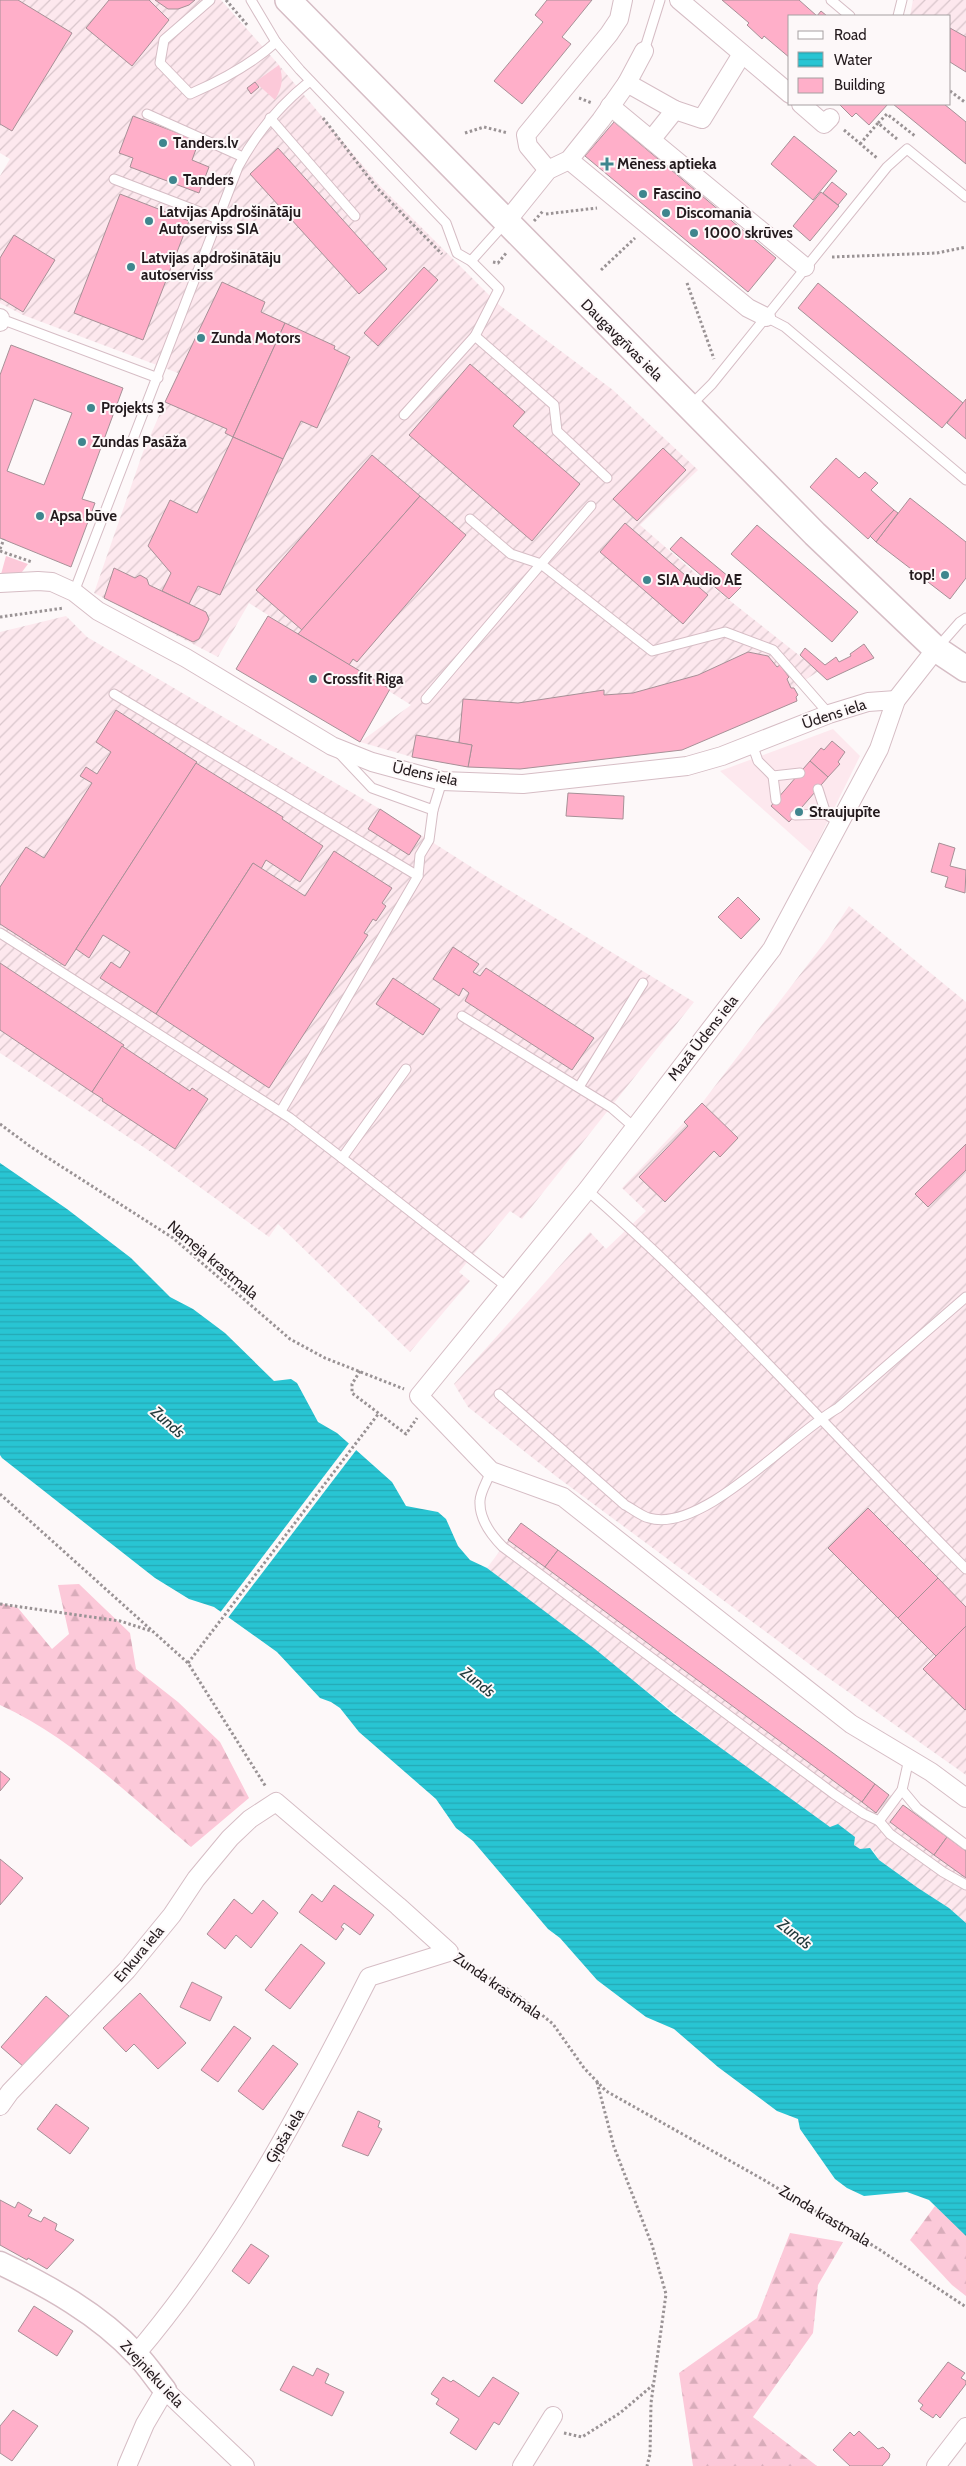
<svg xmlns="http://www.w3.org/2000/svg" width="966" height="2466" font-family="Cabin,sans-serif">
<defs>
<pattern id="industrial-furrows" width="10" height="10" patternUnits="userSpaceOnUse" patternTransform="scale(1.25)"><rect width="10" height="10" fill="#fde8ee"/><path d="M-1 1l2-2M0 10L10 0M9 11l2-2" fill="none" stroke="#d9c6cc"/></pattern>
<pattern id="forest-firs" width="22" height="20" patternUnits="userSpaceOnUse" patternTransform="scale(1.25)"><rect width="22" height="20" fill="#fcc9d9"/><path d="M5 1l3.5 6h-7zM16 11l3.5 6h-7z" fill="#d8acba"/></pattern>
<pattern id="water-rules" width="6" height="5" patternUnits="userSpaceOnUse" patternTransform="scale(1.25)"><rect width="6" height="5" fill="#28c5d3"/><path d="M0 2.5h6" fill="none" stroke="#24a9b5"/></pattern>
</defs>
<rect width="100%" height="100%" fill="#fdf8f9"/>
<path fill="#fde8ee" d="M833 729 860 756 812 853 720 771Z"/>
<g fill="url(#industrial-furrows)">
<path d="M0 0H221L279 65 379 185 498 304 613 390 698 470 640 525 695 573 819 671 794 687 798 695 796 697 797 701 682 750 520 769 468 767 412 757 360 742 411 705 249 603 218 657 94 593 143 452 178 373 23 315 0 303V176L10 159 0 153Z"/>
<path d="M913 0H966V72L950 62V16H910Z"/>
<path d="M66 616 87 637 380 809 484 875 694 1002 522 1219 510 1211 459 1272 470 1281 410 1352 278 1224 269 1237 151 1152 0 1053V632Z"/>
<path d="M849 906 966 1002V1775L820 1672 557 1477 468 1407 454 1384 590 1232 606 1249 646 1211 622 1188 702 1103 828 938Z"/>
<path d="M521 1523 966 1851V1923L949 1908 918 1888 879 1860 873 1850 860 1849 854 1845 853 1840 831 1828 727 1753 487 1568Z"/>
</g>
<g fill="#fcc9d9">
<path d="M279 65C284 78 282 88 275 100L255 82Z"/>
<path d="M6 556 28 564 19 576 0 578Z"/>
</g>
<g fill="url(#forest-firs)">
<path d="M79 1584 130 1633 136 1669 178 1702 220 1742 249 1798 191 1847C132 1798 71 1737 0 1705V1603L18 1608 52 1649 69 1634 58 1585Z"/>
<path d="M935 2206 966 2234V2296L952 2285 910 2240Z"/>
<path d="M790 2233 843 2242 818 2285 813 2333 753 2417 817 2466H693L679 2373 757 2318Z"/>
</g>
<path fill="url(#water-rules)" d="M0 1163 67 1209 131 1258 170 1297 193 1309 225 1333 274 1381 291 1379 297 1383 318 1422 337 1433 392 1482 406 1506 438 1512 446 1519 458 1546 470 1560 487 1568 595 1649 674 1714 830 1827 838 1824 855 1837 854 1845 860 1849 870 1848 879 1860 918 1888 949 1908 966 1923V2236L929 2200 907 2192 864 2196 847 2188 835 2179 800 2129 798 2119 777 2111 718 2067 674 2029 646 2017 597 1980 560 1938 548 1929 473 1841 456 1828 436 1799 359 1732 340 1708 331 1702 320 1698 277 1652 214 1607 189 1599 155 1578 2 1458 0 1455Z"/>
<path fill="#fdf8f9" d="M350 1442 357 1449 227 1619 219 1614Z"/>
<g fill="#ffafc9" stroke="#a79097" fill-rule="evenodd">
<path d="M0 0H18L72 33 12 131 0 124Z"/>
<path d="M109 0H149L169 20 132 66 86 28Z"/>
<path d="M155 0H195L189 5 178 9H168Z"/>
<path d="M547 0H592L562 37 571 44 522 104 494 81 543 22 535 15Z"/>
<path d="M722 0H799L817 16 821 11 827 16H790V58L764 36 762 39 747 25 749 23Z"/>
<path d="M950 28 966 37V72L950 62Z"/>
<path d="M255 82 259 87 251 94 247 88Z"/>
<path d="M839 104H888L869 125 856 113 852 117Z"/>
<path d="M893 104H944L966 122V164Z"/>
<path d="M133 116 199 141 192 160 209 167 199 193 130 167 133 158 119 153Z"/>
<path d="M614 122 776 258 748 292 585 156Z"/>
<path d="M794 136 837 171 813 200 771 164Z"/>
<path d="M278 148 387 269 359 294 250 174Z"/>
<path d="M832 182 847 194 838 205 823 193Z"/>
<path d="M821 192 839 206 810 241 793 226Z"/>
<path d="M120 194 189 221 143 340 74 313Z"/>
<path d="M14 235 55 260 23 312 0 298V258Z"/>
<path d="M424 267 438 280 378 346 364 333Z"/>
<path d="M222 282 265 302 261 312 285 323 233 437 225 433 227 429 165 402Z"/>
<path d="M818 283 963 403 942 428 798 308Z"/>
<path d="M285 323 335 346 334 349 350 357 317 428 301 421 283 459 233 437Z"/>
<path d="M11 345 123 388 82 499 95 503 71 567 0 538V375ZM34 399 72 413 44 485 7 471Z"/>
<path d="M470 364 525 412 513 426 580 484 532 541 409 435Z"/>
<path d="M966 399V439L947 423Z"/>
<path d="M233 437 283 459 220 595 198 586 189 604 162 591 171 573 148 546 170 500 197 513Z"/>
<path d="M663 448 686 470 637 521 613 499Z"/>
<path d="M372 455 420 496 302 630 256 590Z"/>
<path d="M836 458 859 478 865 472 878 483 871 490 894 510 868 539 810 487Z"/>
<path d="M420 496 466 535 357 662 353 659 349 665 298 634Z"/>
<path d="M910 498 966 542V578L950 599 876 542Z"/>
<path d="M894 510 898 513 876 542 870 536Z"/>
<path d="M625 523 708 595 683 624 600 552Z"/>
<path d="M757 525 858 612 832 642 731 554Z"/>
<path d="M681 537 741 587 729 599 670 549Z"/>
<path d="M114 568 135 578 140 575 147 579 149 585 206 612 209 619 199 639 193 642 104 598Z"/>
<path d="M268 616 390 689 360 742 236 669Z"/>
<path d="M864 644 874 658 827 680 800 655 805 648 825 665 836 657 839 662 851 656 850 654Z"/>
<path d="M748 652 768 656 777 667 780 665 789 677 787 679 791 688H794L798 695 796 697 797 701 682 750 520 769 468 767 472 745 459 743 463 699 518 703 604 690V695L633 693 698 675Z"/>
<path d="M116 710 197 762 65 966 0 924V887L26 847 44 858 92 783 80 776 86 767 97 774 111 752 96 742Z"/>
<path d="M416 735 472 745 468 767 412 757Z"/>
<path d="M832 741 845 752 838 762 840 764 828 777 810 761 821 748 824 750Z"/>
<path d="M810 761 828 777 789 822 771 806Z"/>
<path d="M196 763 283 817 282 819 323 846 300 882 266 860 261 869 253 863 156 1014 100 978 111 962 120 968 130 952 103 935 89 958 76 949Z"/>
<path d="M568 793 624 796 623 819 566 816Z"/>
<path d="M380 809 421 836 409 855 368 829Z"/>
<path d="M939 843 955 848 950 866 966 870 965 893 945 887 948 877 931 872Z"/>
<path d="M334 851 392 888 382 903 386 906 376 921 373 919 364 933 368 935 269 1088 156 1014 253 863 305 896Z"/>
<path d="M738 897 760 919 741 939 718 917Z"/>
<path d="M453 947 479 964 473 972 480 976 486 968 594 1038 572 1070 465 1001 469 993 463 988 459 996 433 979Z"/>
<path d="M0 963 124 1045 92 1092 0 1030Z"/>
<path d="M393 978 440 1009 423 1035 376 1004Z"/>
<path d="M122 1046 190 1091 192 1088 208 1099 175 1149 102 1101 103 1099 92 1092Z"/>
<path d="M702 1103 738 1138 720 1157 714 1151 665 1202 639 1177 688 1126 684 1122Z"/>
<path d="M966 1144V1170L928 1207 915 1194Z"/>
<path d="M868 1508 938 1578 898 1618 828 1548Z"/>
<path d="M521 1523 558 1550 545 1567 508 1540Z"/>
<path d="M558 1550 875 1784 862 1802 545 1567Z"/>
<path d="M938 1578 966 1607V1626L936 1656 898 1618Z"/>
<path d="M966 1626V1709L965 1710 923 1669Z"/>
<path d="M0 1771 10 1779 0 1791Z"/>
<path d="M875 1784 889 1795 876 1813 862 1802Z"/>
<path d="M903 1805 947 1837 934 1855 890 1822Z"/>
<path d="M947 1837 966 1851V1878L934 1855Z"/>
<path d="M0 1859 23 1878 0 1905Z"/>
<path d="M334 1885 374 1915 360 1935 344 1923 341 1927 344 1929 336 1940 299 1912 312 1894 322 1902Z"/>
<path d="M234 1899 252 1914 263 1900 278 1913 251 1948 236 1935 225 1949 207 1934Z"/>
<path d="M301 1944 325 1963 290 2009 265 1990Z"/>
<path d="M192 1982 222 1997 210 2021 180 2007Z"/>
<path d="M140 1993 186 2043 158 2069 134 2044 126 2052 103 2028Z"/>
<path d="M46 1996 69 2016 24 2067 1 2047Z"/>
<path d="M234 2026 251 2038 218 2082 201 2070Z"/>
<path d="M273 2045 298 2064 263 2110 238 2091Z"/>
<path d="M56 2104 89 2128 70 2154 37 2129Z"/>
<path d="M358 2111 380 2121 378 2127 382 2129 368 2156 342 2146Z"/>
<path d="M0 2200 15 2208 18 2202 32 2210 28 2216 41 2222 44 2217 57 2224 55 2230 74 2240 47 2269 28 2258 27 2260 0 2245Z"/>
<path d="M251 2244 269 2256 249 2284 232 2271Z"/>
<path d="M34 2306 73 2331 57 2356 18 2331Z"/>
<path d="M948 2362 965 2373 961 2378 966 2381V2384L940 2418 936 2414 933 2418 920 2409 923 2405 918 2401Z"/>
<path d="M293 2366 313 2376 317 2368 329 2374 325 2383 344 2392 332 2416 280 2390Z"/>
<path d="M443 2377 451 2382 453 2380 479 2397 493 2377 519 2393 499 2425 494 2422 476 2450 450 2433 459 2419 436 2404 439 2399 431 2394Z"/>
<path d="M13 2410 38 2426 12 2461 0 2453V2426Z"/>
<path d="M859 2431 878 2449 883 2447 890 2454 889 2458 882 2466H850L833 2450 850 2432 854 2436Z"/>
</g>
<g fill="none" stroke-linecap="round" stroke-linejoin="round">
<g stroke="#d6bdc5" stroke-width="11">
<g id="service">
<path d="M210 0 164 40 160 63 190 94C220 81 252 64 276 42"/>
<path d="M251 0 276 42 300 70 446 223 457 253 471 261 499 289 475 336 404 415"/>
<path d="M831 0 850 16"/>
<path d="M898 16 902 0"/>
<path d="M644 51 660 0"/>
<path d="M147 114 243 157"/>
<path d="M270 118 355 216"/>
<path d="M114 179 218 219"/>
<path d="M471 261 506 222"/>
<path d="M766 317 785 327 966 480"/>
<path d="M1 319 158 378"/>
<path d="M475 336 554 405 557 431 607 478"/>
<path d="M691 405 712 384 887 167 907 149 966 197"/>
<path d="M591 506 541 564 652 651 725 632 773 650 829 714"/>
<path d="M74 592 238 167C256 133 280 105 310 81"/>
<path d="M938 647 960 622 966 618"/>
<path d="M114 694 418 876"/>
<path d="M426 699 541 564 511 554 470 519"/>
<path d="M752 744 758 761 773 776 800 773"/>
<path d="M340 754 372 788 433 810 442 781"/>
<path d="M773 776 776 800"/>
<path d="M818 789 826 814 840 823"/>
<path d="M795 815 826 814"/>
<path d="M0 933 290 1118 342 1158"/>
<path d="M462 1016 612 1108 635 1128"/>
<path d="M406 1069 342 1158 507 1287"/>
<path d="M579 1087 643 983"/>
<path d="M281 1111 418 876 420 855 429 840 433 810"/>
<path d="M587 1190C721 1307 840 1442 966 1569"/>
<path d="M499 1394 625 1505C633 1509 641 1516 649 1518 703 1534 792 1433 838 1408L966 1297"/>
<path d="M491 1471C488 1480 480 1492 480 1501 479 1519 491 1535 503 1547L834 1794 864 1814 879 1821 890 1834 943 1872 966 1885"/>
<path d="M902 1790 917 1808 966 1845"/>
<path d="M879 1821 902 1790 909 1759"/>
</g>
</g>
<g stroke="#d6bdc5" stroke-width="20">
<g id="minor">
<path d="M679 0 790 94"/>
<path d="M627 83 675 110 702 119 742 54"/>
<path d="M801 104 824 124 830 118"/>
<path d="M610 106 805 267"/>
<path d="M651 140 675 110"/>
<path d="M569 160 748 308 766 317"/>
<path d="M548 170 528 146 526 135 609 34 619 19 623 0"/>
<path d="M506 222 548 170 569 160 601 120 627 83 644 51"/>
<path d="M0 318V322"/>
<path d="M0 583 38 581 52 582 74 592 98 611 186 658 332 746 372 762 442 781 523 784 687 766 722 756 829 714 868 702 896 700"/>
<path d="M936 649 896 700 879 749 772 949 587 1190 419 1396 491 1471 563 1497 851 1724 931 1772 966 1798"/>
<path d="M0 2106 10 2092 127 1970 172 1915 196 1879 230 1838 250 1819 276 1802 398 1906 449 1952 369 1977C302 2109 232 2241 136 2354"/>
<path d="M127 2466 145 2424 165 2390 245 2466"/>
<path d="M522 2466 553 2416"/>
<path d="M936 2466 966 2427"/>
</g>
</g>
<g stroke="#d6bdc5" stroke-width="25">
<path id="tertiary" d="M0 2263C48 2286 99 2314 136 2354 147 2365 155 2378 165 2390"/>
</g>
<g stroke="#d6bdc5" stroke-width="28">
<path id="secondary" d="M288 0 815 534 936 649 966 669"/>
</g>
<g stroke="#9a9395" stroke-width="3" stroke-dasharray="2.5 2.5" stroke-linecap="butt">
<path d="M226 0 248 26"/>
<path d="M950 91 966 103"/>
<path d="M579 98 592 103"/>
<path d="M323 118 376 187 442 254"/>
<path d="M878 123 887 114 915 136"/>
<path d="M844 130 877 158"/>
<path d="M465 133 484 127 508 133"/>
<path d="M860 144 878 123 897 139"/>
<path d="M546 214 597 208"/>
<path d="M534 221 543 211"/>
<path d="M832 257 937 253 966 247"/>
<path d="M493 262 498 263 507 252"/>
<path d="M601 270 635 238"/>
<path d="M687 283 714 359"/>
<path d="M0 549 4 539"/>
<path d="M0 551 32 562"/>
<path d="M0 617 64 608"/>
<path d="M0 1124 31 1147 173 1238 290 1339 325 1358 404 1389"/>
<path d="M360 1371 352 1384V1393L406 1434 417 1418"/>
<path d="M0 1494 188 1663 266 1787"/>
<path d="M0 1604 120 1621 151 1631"/>
<path d="M188 1663 379 1413"/>
<path d="M464 1962 520 1997 553 2024 584 2068 606 2091 764 2180 877 2248 966 2307"/>
<path d="M597 2082 614 2147 652 2245 666 2294 651 2403 650 2454 647 2466"/>
<path d="M564 2433 582 2437 620 2413 653 2385"/>
</g>
<use href="#service" stroke="#fff" stroke-width="9"/>
<use href="#minor" stroke="#fff" stroke-width="18"/>
<use href="#tertiary" stroke="#fff" stroke-width="22"/>
<use href="#secondary" stroke="#fff" stroke-width="25"/>
</g>
<g fill="#3f868e" stroke="#fdf8f9" stroke-width="2">
<circle cx="163" cy="143" r="5"/>
<path d="M604.5 156.5h5v5h5v5h-5v5h-5v-5h-5v-5h5z"/>
<circle cx="173" cy="180" r="5"/>
<circle cx="643" cy="194" r="5"/>
<circle cx="666" cy="213" r="5"/>
<circle cx="149" cy="221" r="5"/>
<circle cx="694" cy="233" r="5"/>
<circle cx="131" cy="267" r="5"/>
<circle cx="201" cy="338" r="5"/>
<circle cx="91" cy="408" r="5"/>
<circle cx="82" cy="442" r="5"/>
<circle cx="40" cy="516" r="5"/>
<circle cx="945" cy="575" r="5"/>
<circle cx="647" cy="580" r="5"/>
<circle cx="313" cy="679" r="5"/>
<circle cx="799" cy="812" r="5"/>
</g>
<g text-anchor="middle" dominant-baseline="central" stroke-width="4" stroke-linejoin="round" paint-order="stroke">
<g font-size="15" font-weight="bold" fill="#231a1d" stroke="#fdf8f9" text-anchor="start">
<text x="173" y="143">Tanders.lv</text>
<text x="617" y="164">Mēness aptieka</text>
<text x="183" y="180">Tanders</text>
<text x="653" y="194">Fascino</text>
<text x="159" y="212">Latvijas Apdrošinātāju<tspan x="159" dy="17">Autoserviss SIA</tspan></text>
<text x="676" y="213">Discomania</text>
<text x="704" y="233">1000 skrūves</text>
<text x="141" y="258">Latvijas apdrošinātāju<tspan x="141" dy="17">autoserviss</tspan></text>
<text x="211" y="338">Zunda Motors</text>
<text x="101" y="408">Projekts 3</text>
<text x="92" y="442">Zundas Pasāža</text>
<text x="50" y="516">Apsa būve</text>
<text x="935" y="575" text-anchor="end">top!</text>
<text x="657" y="580">SIA Audio AE</text>
<text x="323" y="679">Crossfit Riga</text>
<text x="809" y="812">Straujupīte</text>
</g>
<g font-size="15" fill="#231a1d" stroke="#fdf8f9">
<text transform="translate(622 340) rotate(45)">Daugavgrīvas iela</text>
<text transform="translate(834 714) rotate(-18)">Ūdens iela</text>
<text transform="translate(425 774) rotate(12)">Ūdens iela</text>
<text transform="translate(703 1038) rotate(-52)">Mazā Ūdens iela</text>
<text transform="translate(213 1260) rotate(40)">Nameja krastmala</text>
<text transform="translate(139 1954) rotate(-50)">Enkura iela</text>
<text transform="translate(498 1986) rotate(35)">Zunda krastmala</text>
<text transform="translate(285 2136) rotate(-59)">Ģipša iela</text>
<text transform="translate(825 2216) rotate(31)">Zunda krastmala</text>
<text transform="translate(152 2374) rotate(47)">Zvejnieku iela</text>
</g>
<g font-size="16" font-style="italic" fill="#223a3c" stroke="#fdf8f9">
<text transform="translate(168 1422) rotate(41)">Zunds</text>
<text transform="translate(478 1682) rotate(38)">Zunds</text>
<text transform="translate(795 1934) rotate(38)">Zunds</text>
</g>
</g>
<rect x="788" y="15" width="162" height="90" fill="#fdf8f9" stroke="#a69fa1"/>
<rect x="798" y="31" width="25" height="8" fill="#ffffff" stroke="#a69fa1"/>
<text x="834" y="40" font-size="15" fill="#231a1d">Road</text>
<rect x="798" y="52" width="25" height="15" fill="url(#water-rules)" stroke="#a69fa1"/>
<text x="834" y="65" font-size="15" fill="#231a1d">Water</text>
<rect x="798" y="78" width="25" height="15" fill="#ffafc9" stroke="#a69fa1"/>
<text x="834" y="90" font-size="15" fill="#231a1d">Building</text>
</svg>
